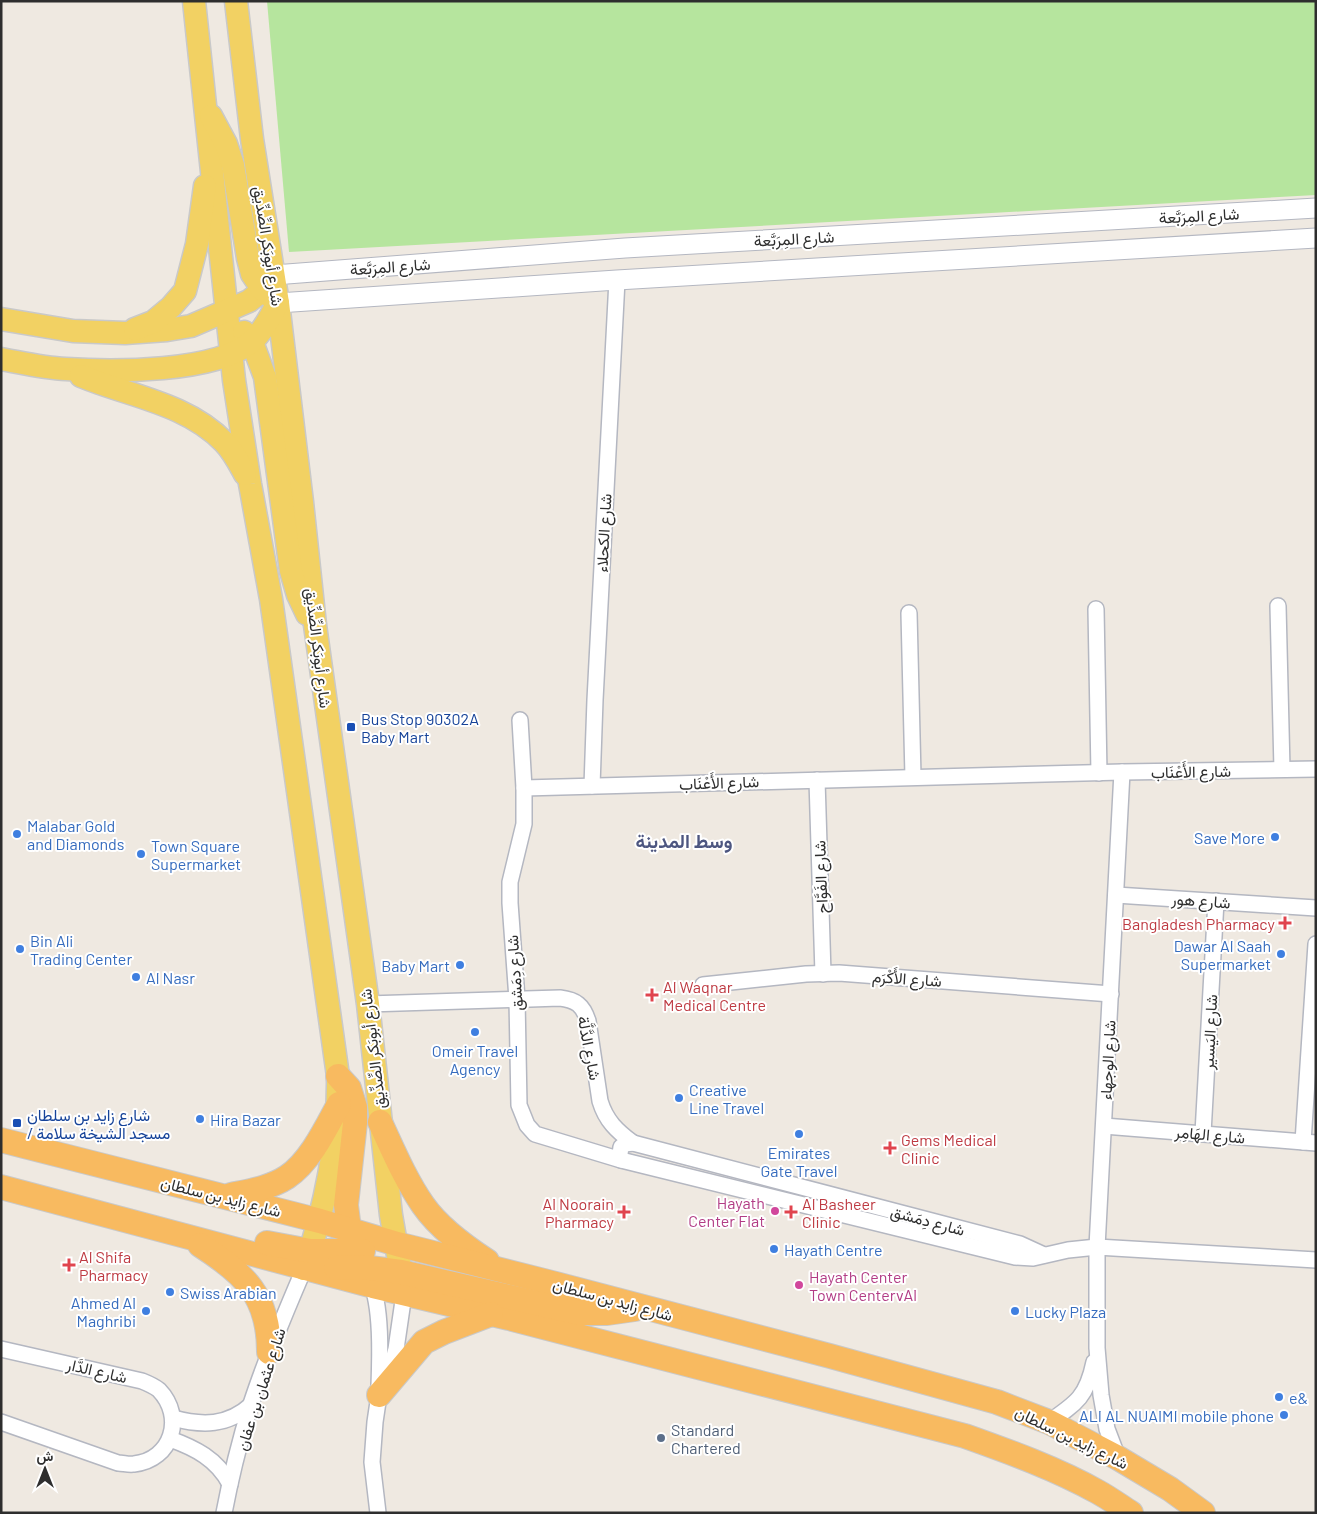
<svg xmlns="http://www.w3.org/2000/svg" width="1317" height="1514" font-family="Barlow,Vazirmatn,sans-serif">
<rect width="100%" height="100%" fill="#efe9e1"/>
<path fill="#b6e59e" d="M267 1H1316V195L289 252Z"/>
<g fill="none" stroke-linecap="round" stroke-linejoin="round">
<g stroke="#b4b7c1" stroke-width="18">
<g id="minor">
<path d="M1278 606 1282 769"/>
<path d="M1096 609 1099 773"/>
<path d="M909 613 913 777"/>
<path d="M520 720 524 788V824L510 882V903L517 999 519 1105 527 1125 535 1134 621 1160 1015 1257 1033 1258 1068 1250 1097 1247 1316 1260"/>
<path d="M817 780 823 974"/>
<path d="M592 786 595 700 617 280"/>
<path d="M524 788 1122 772 1316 769"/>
<path d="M1116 895 1316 908"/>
<path d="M703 985 806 974 839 973 1111 994"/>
<path d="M368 1004 560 998C576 1000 583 1005 588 1021L600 1101C606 1121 617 1131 633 1143"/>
<path d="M1104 1126 1316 1143"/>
<path d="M1203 1133 1216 901"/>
<path d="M1303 1142 1316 944"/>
<path d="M621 1160 620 1154 621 1147 625 1144 633 1143 1020 1244 1044 1255"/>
<path d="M370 1280C382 1306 380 1358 379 1386"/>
<path d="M1 1349 142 1381C147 1383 154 1386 159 1390 185 1417 172 1460 134 1464 129 1465 123 1463 118 1463L1 1422"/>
<path d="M173 1418C202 1426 228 1426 251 1405"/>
<path d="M1049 1422C1077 1403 1087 1396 1094 1362"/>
<path d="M170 1439C195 1448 217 1459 230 1484"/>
<path d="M1118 1458 1107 1429 1101 1395 1097 1348V1247L1122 772"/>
<path d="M224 1513C231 1476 240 1440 251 1404 266 1358 285 1313 304 1269"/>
<path d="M378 1513 372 1462 375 1422 379 1395 391 1367 396 1349 404 1294"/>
</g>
</g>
<g stroke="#b4b7c1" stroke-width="21">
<g id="tertiary">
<path d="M274 275 625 248 1316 208"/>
<path d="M278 303 617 280 1316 238"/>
</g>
</g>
<g stroke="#c9c9c9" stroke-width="25">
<g id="primary">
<path d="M194 1 234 380 250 484 271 599 338 1076C339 1140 325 1209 304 1269"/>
<path d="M236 1 252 139 278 303 302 502 315 625 368 1004 391 1215 404 1290"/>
<path d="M1 319 73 331 125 333 167 330 191 326 249 301 263 290 272 278"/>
<path d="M135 329 153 322 171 307 185 291 197 244 205 186"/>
<path d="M244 332 252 342 265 377 291 571 298 595 307 614"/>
<path d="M1 359C23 363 44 368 66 369 111 372 218 373 252 341 264 331 270 316 278 303L263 290 252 274 248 258 233 165 226 144 211 116"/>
<path d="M81 376C129 396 186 403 224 442 233 451 239 463 245 474"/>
</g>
</g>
<g stroke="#c9c9c9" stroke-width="26">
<g id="trunk">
<path d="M338 1076 349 1088 355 1107V1123L346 1205 349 1229 356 1241"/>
<path d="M380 1122C393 1150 405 1179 423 1205 439 1228 464 1246 487 1261"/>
<path d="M1 1140 320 1221 397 1244 548 1282 830 1356 997 1402 1049 1422 1118 1458 1170 1489 1203 1513"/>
<path d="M1 1187 373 1286 509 1318 965 1436C1010 1452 1057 1469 1098 1492 1109 1498 1120 1506 1131 1513"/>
<path d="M231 1195C250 1191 270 1188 287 1177 310 1162 326 1128 339 1104"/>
<path d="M267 1243 310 1251H363"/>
<path d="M200 1245C245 1274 269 1296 269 1352"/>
<path d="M336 1268 362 1267 401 1272 579 1313H607L635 1309"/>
<path d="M379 1395 424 1342 444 1332 491 1314"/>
</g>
</g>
<use href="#minor" stroke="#fff" stroke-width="15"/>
<use href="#tertiary" stroke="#fff" stroke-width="19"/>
<use href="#primary" stroke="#f2d163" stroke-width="22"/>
<use href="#trunk" stroke="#f8ba60" stroke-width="24"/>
</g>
<g fill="#1a4fb4" stroke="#fff" stroke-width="2">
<rect x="346" y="722" width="10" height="10" rx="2.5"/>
<rect x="12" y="1118" width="10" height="10" rx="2.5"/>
</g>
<g fill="#3f7fe0" stroke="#fff" stroke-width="2">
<circle cx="17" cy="834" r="5"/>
<circle cx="1275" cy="837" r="5"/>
<circle cx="141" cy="854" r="5"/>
<circle cx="20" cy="949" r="5"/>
<circle cx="1281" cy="954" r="5"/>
<circle cx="460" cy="965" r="5"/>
<circle cx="136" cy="977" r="5"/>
<circle cx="475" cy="1032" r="5"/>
<circle cx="679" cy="1098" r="5"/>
<circle cx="200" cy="1119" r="5"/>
<circle cx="799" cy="1134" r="5"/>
<circle cx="774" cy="1249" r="5"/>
<circle cx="170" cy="1292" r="5"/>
<circle cx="146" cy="1311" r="5"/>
<circle cx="1015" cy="1311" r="5"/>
<circle cx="1279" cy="1397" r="5"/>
<circle cx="1284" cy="1415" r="5"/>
</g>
<g fill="#e0444e" stroke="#fff" stroke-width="2">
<path d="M1282.5 915.5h5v5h5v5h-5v5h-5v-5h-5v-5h5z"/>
<path d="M649.5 987.5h5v5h5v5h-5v5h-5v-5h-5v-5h5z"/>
<path d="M887.5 1140.5h5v5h5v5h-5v5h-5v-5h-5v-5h5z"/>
<path d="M621.5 1204.5h5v5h5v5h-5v5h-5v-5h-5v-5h5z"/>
<path d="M788.5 1204.5h5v5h5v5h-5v5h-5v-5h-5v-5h5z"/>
<path d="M66.5 1257.5h5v5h5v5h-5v5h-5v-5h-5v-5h5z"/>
</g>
<g fill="#d1479c" stroke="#fff" stroke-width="2">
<circle cx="775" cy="1211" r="5"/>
<circle cx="799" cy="1285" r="5"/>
</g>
<circle fill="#5c6f8a" stroke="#fff" stroke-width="2" cx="661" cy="1438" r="5"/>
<g text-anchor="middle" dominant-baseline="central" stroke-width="4" stroke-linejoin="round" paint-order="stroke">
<g font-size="16" fill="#2e2e2e" stroke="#fff">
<text transform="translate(1199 215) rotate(-3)">شارع المِرَبَّعة</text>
<text transform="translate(794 238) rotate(-3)">شارع المِرَبَّعة</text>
<text transform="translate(269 246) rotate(81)">شارع أبوبَكر الصِّدِّيق</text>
<text transform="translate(390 266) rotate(-4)">شارع المِرَبَّعة</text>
<text transform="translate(603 533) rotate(-87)">شارع الكحلاء</text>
<text transform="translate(319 648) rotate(83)">شارع أبوبَكر الصِّدِّيق</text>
<text transform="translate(1191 771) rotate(-1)">شارع الأَعْنَاب</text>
<text transform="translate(719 782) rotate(-2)">شارع الأَعْنَاب</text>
<text transform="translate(820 877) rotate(-92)">شارع الفَوَّاح</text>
<text transform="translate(1201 900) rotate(4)">شارع هور</text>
<text transform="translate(514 973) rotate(-94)">شارع دِمَشق</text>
<text transform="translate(907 978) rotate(4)">شارع الأَكْرَم</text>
<text transform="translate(1209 1032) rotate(-87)">شارع اليَسير</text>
<text transform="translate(590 1048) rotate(79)">شارع الدَّلَّة</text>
<text transform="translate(372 1049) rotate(-97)">شارع أبوبَكر الصِّدِّيق</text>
<text transform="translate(1107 1060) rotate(-87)">شارع الوجهاء</text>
<text transform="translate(1210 1134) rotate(5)">شارع الهَامِر</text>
<text transform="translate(221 1196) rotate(14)">شارع زايد بن سلطان</text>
<text transform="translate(928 1220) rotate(15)">شارع دِمَشق</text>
<text transform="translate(613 1299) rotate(15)">شارع زايد بن سلطان</text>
<text transform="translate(97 1370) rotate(13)">شارع الدَّار</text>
<text transform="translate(260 1389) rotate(-72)">شارع عثمان بن عفان</text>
<text transform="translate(1072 1437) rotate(26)">شارع زايد بن سلطان</text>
</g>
<g font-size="16" fill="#164399" stroke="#fff" text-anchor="start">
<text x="361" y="718">Bus Stop 90302A<tspan x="361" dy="18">Baby Mart</tspan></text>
<text x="27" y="1114">شارع زايد بن سلطان<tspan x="27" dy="18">/ مسجد الشيخة سلامة</tspan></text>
</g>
<g font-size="16" fill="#366cbe" stroke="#fff" text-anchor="start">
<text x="27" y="825">Malabar Gold<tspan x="27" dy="18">and Diamonds</tspan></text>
<text x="1265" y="837" text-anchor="end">Save More</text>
<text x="151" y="845">Town Square<tspan x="151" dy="18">Supermarket</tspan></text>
<text x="30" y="940">Bin Ali<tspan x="30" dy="18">Trading Center</tspan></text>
<text x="1271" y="945" text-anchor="end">Dawar Al Saah<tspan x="1271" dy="18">Supermarket</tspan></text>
<text x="450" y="965" text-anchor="end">Baby Mart</text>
<text x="146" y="977">Al Nasr</text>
<text x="475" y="1050" text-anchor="middle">Omeir Travel<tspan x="475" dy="18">Agency</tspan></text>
<text x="689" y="1089">Creative<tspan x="689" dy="18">Line Travel</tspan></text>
<text x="210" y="1119">Hira Bazar</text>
<text x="799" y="1152" text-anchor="middle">Emirates<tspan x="799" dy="18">Gate Travel</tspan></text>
<text x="784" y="1249">Hayath Centre</text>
<text x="180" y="1292">Swiss Arabian</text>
<text x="136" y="1302" text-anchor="end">Ahmed Al<tspan x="136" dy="18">Maghribi</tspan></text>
<text x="1025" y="1311">Lucky Plaza</text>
<text x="1289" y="1397">e&amp;</text>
<text x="1274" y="1415" text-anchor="end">ALI AL NUAIMI mobile phone</text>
</g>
<g font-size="16" fill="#be3a42" stroke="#fff" text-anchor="start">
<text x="1275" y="923" text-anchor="end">Bangladesh Pharmacy</text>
<text x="663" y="986">Al Waqnar<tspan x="663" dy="18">Medical Centre</tspan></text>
<text x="901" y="1139">Gems Medical<tspan x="901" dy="18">Clinic</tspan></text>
<text x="614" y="1203" text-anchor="end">Al Noorain<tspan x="614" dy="18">Pharmacy</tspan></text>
<text x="802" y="1203">Al Basheer<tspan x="802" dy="18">Clinic</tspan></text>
<text x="79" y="1256">Al Shifa<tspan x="79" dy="18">Pharmacy</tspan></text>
</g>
<g font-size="16" fill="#b23c85" stroke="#fff" text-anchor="end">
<text x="765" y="1202">Hayath<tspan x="765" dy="18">Center Flat</tspan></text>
<text x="809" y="1276" text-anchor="start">Hayath Center<tspan x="809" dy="18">Town CentervAl</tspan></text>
</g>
<g font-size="16" fill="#4e5e75" stroke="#fff" text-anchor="start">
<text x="671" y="1429">Standard<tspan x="671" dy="18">Chartered</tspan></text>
</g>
<g font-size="19" font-weight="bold" fill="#4d5680" stroke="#fff">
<text x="684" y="840">وسط المدينة</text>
</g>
</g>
<rect width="1317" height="1514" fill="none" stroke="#2e2e2e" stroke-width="5"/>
<g transform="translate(45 1469)" stroke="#ffffff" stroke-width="4" paint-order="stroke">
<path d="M0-4L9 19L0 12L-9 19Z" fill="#2e2e2e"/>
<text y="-8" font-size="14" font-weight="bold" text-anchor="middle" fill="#2e2e2e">ش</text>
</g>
</svg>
